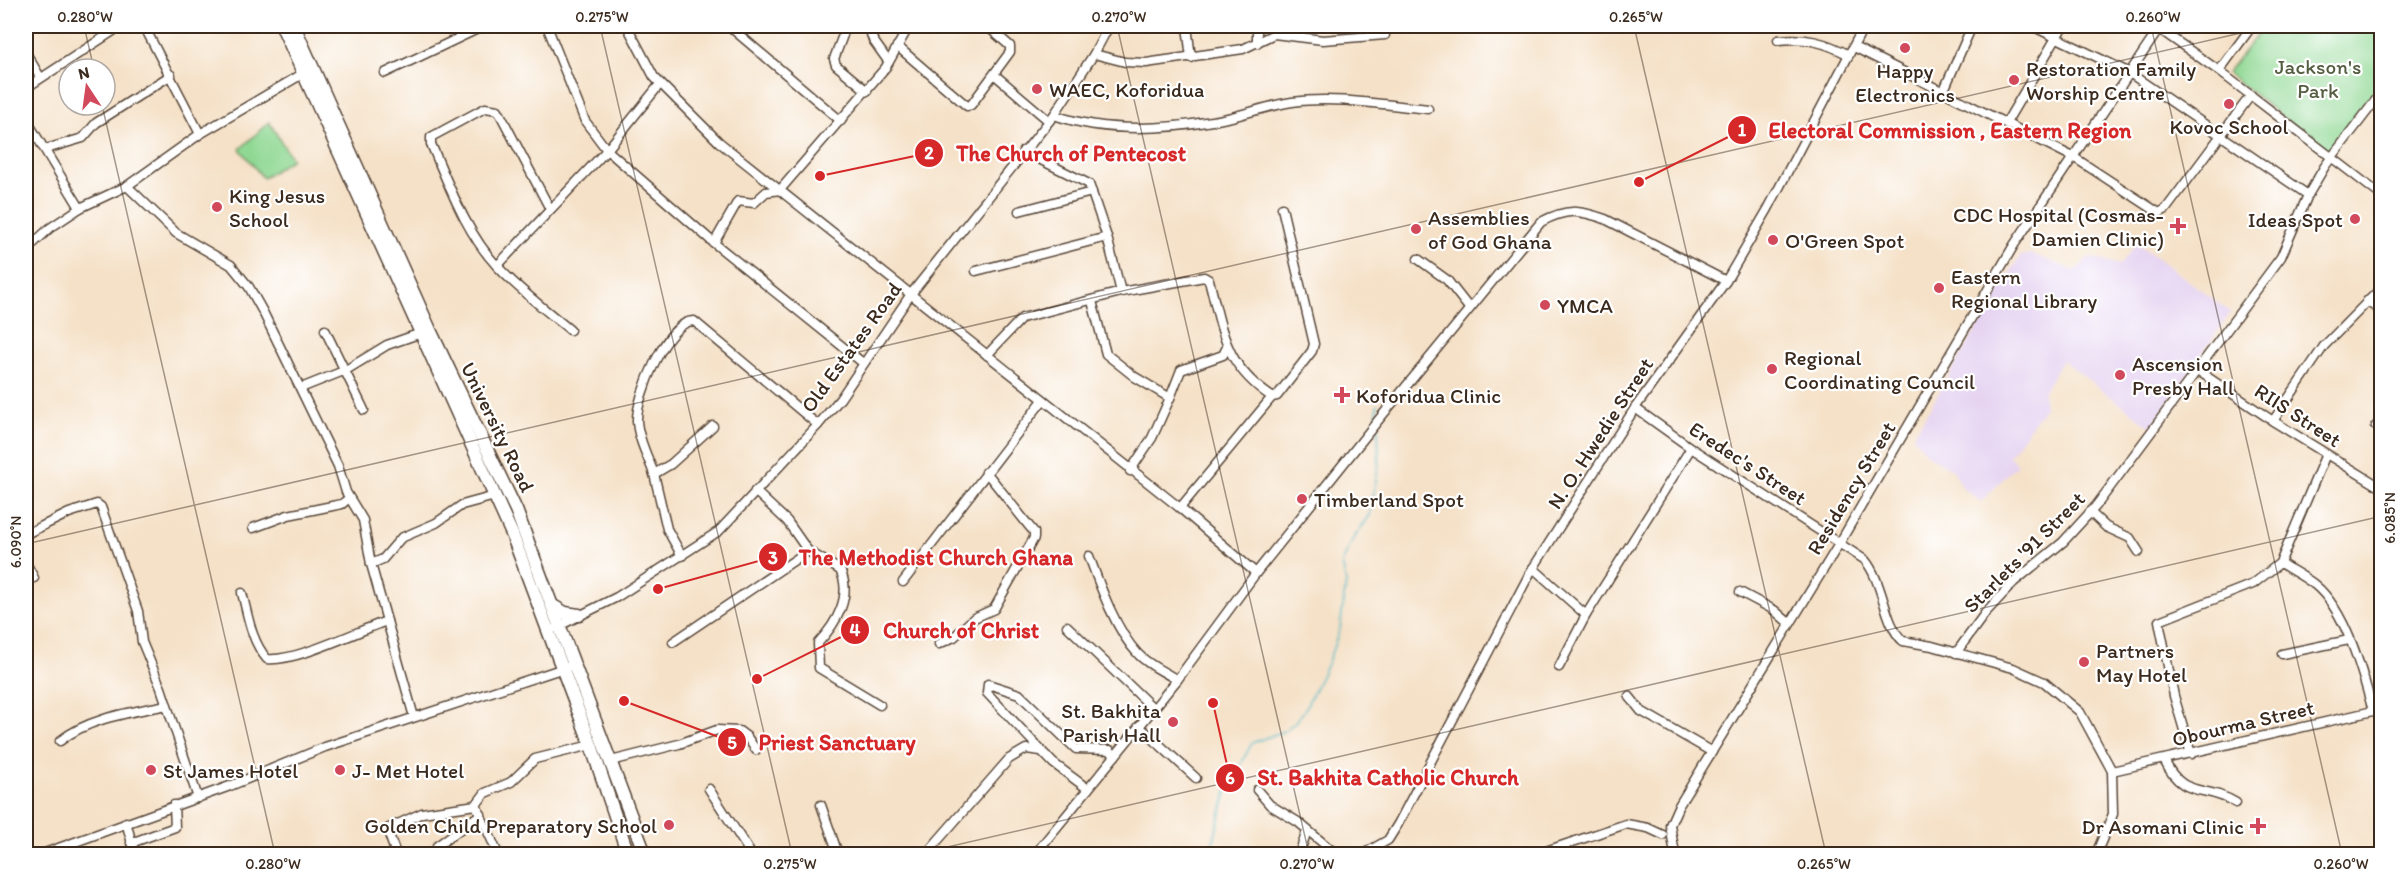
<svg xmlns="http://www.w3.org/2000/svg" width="2407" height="880" font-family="Itim,sans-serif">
<rect width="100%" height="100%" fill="#fff"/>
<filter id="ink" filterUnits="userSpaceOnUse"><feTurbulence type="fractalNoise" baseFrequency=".0167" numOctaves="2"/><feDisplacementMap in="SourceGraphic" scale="12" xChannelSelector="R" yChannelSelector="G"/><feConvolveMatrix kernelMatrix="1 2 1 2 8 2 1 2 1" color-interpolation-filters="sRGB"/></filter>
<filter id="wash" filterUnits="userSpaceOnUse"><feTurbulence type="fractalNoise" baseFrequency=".008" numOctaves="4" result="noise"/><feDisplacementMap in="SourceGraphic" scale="24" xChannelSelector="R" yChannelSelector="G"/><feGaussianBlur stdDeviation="1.35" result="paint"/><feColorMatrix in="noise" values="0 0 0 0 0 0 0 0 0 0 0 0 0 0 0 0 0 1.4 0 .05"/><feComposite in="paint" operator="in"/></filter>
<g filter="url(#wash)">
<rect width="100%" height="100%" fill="#f5e1c7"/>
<path fill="#e5d3f1" d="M2137 243 2231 312 2151 427 2062 360 2043 393 2045 407 2009 456 2017 464 1981 502 1963 488 1953 470 1927 454 1913 436 2020 256 2032 254 2075 271 2089 257 2120 265Z"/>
<g fill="#8fd893" stroke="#658158" stroke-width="1.5">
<path d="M2264 26H2381V82L2328 153 2227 73Z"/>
<path d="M269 122 292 159 263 178 240 149Z"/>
</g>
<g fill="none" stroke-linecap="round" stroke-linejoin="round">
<g stroke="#49b6c5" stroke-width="1.5">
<path d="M1377 404V415"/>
<path d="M1210 854 1227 791 1252 743 1284 731 1294 723 1304 711 1328 662 1340 629 1346 582 1342 563 1352 541 1370 515 1379 462 1378 425"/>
</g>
</g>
</g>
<g filter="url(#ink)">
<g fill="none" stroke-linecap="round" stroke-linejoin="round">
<g stroke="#574537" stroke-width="11">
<g id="minor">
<path d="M144 26 200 134"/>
<path d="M547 26 585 121 607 150 714 243 863 363"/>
<path d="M627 26 654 77 719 142 1180 508 1256 573"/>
<path d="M729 26 841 121"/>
<path d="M868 26 873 40 888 61"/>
<path d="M1187 26 1191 58"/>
<path d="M1257 26V43"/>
<path d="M2032 26 2128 72 2308 195"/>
<path d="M2155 26 2219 71 2382 196"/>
<path d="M739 33 744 26"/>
<path d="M843 35 834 59 836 65 867 91"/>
<path d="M1778 40C1805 37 1825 42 1849 55"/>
<path d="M897 46 967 106 971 105 1010 52V46L987 26"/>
<path d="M1854 47 2075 158 2159 213 2166 209 2251 95"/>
<path d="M26 53 40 77"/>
<path d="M1094 54 1125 62 1146 63 1243 49 1274 34 1323 40 1385 35"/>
<path d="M2219 71 2252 26"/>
<path d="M385 73 484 26"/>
<path d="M995 75 1049 121"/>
<path d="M26 88 121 26"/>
<path d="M1944 90 1972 26"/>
<path d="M1054 115C1103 132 1161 130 1212 121 1239 117 1265 106 1292 102 1336 96 1384 105 1428 109"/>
<path d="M26 119 80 208"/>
<path d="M2006 123 2063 26"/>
<path d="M46 149 83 138 96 123 171 75"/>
<path d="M1023 151 1089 184 1107 237 1121 292"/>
<path d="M127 186 176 233 231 265 249 287 263 312 338 466 346 492 363 520 371 564 414 717"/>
<path d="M550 209 498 110 485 108 431 137V144C449 185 466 233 497 266 519 290 546 310 570 330"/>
<path d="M1019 211 1092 192"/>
<path d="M714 243 738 201 754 203 766 192 780 190 886 67 909 26"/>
<path d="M26 250 50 228 80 208 127 186 200 134 304 73"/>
<path d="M1418 259 1447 280 1469 308"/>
<path d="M497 266 607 150 660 84"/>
<path d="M976 271 1107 237"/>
<path d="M1092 301 1106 354 1135 377 1170 398 1181 370 1223 355 1227 347"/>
<path d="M2367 301 2382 312"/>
<path d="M325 330 364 410"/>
<path d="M987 355 1022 318 1121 292 1204 277 1209 280C1223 332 1224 365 1272 397L1277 396 1312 351 1314 344 1282 208"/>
<path d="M2197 370 2273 421 2382 488"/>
<path d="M301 388 346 370 387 345 424 332"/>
<path d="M1635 408 1691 448 1865 560C1884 583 1884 624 1903 641L1932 646 2013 668 2044 682 2080 712 2112 771 2113 814 2096 854"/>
<path d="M2273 421 2324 346 2382 287"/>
<path d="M2376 426 2382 430"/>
<path d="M1130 471 1152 438 1170 398"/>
<path d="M654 474C648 457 638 439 637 421 636 397 667 320 694 321L818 425"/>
<path d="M1180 508 1272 397"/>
<path d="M2090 512 2106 527 2130 538 2139 552"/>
<path d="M253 528 288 515 342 504 349 498"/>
<path d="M26 534 69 513 97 504 101 507 138 611 142 642 161 688 198 798"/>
<path d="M808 551 840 570C853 596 836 624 818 643L819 668 880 705"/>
<path d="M682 556 667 529 654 474 671 464 713 426"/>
<path d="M1089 556C1100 586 1116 631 1138 654 1148 665 1165 672 1177 680"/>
<path d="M26 563 34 578"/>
<path d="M2280 563C2291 570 2305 577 2315 585 2346 610 2363 674 2373 711"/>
<path d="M371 564 383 559 401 538 436 523 462 505 495 496"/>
<path d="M1533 568 1586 615"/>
<path d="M903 582 1043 400"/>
<path d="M1740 592 1774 610 1790 624"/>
<path d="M242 593C248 615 251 641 267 659 296 662 357 631 387 621"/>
<path d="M1067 626 1153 708"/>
<path d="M555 628 617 597 719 531 818 425 840 399 911 294 1054 115 1094 54 1109 26"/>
<path d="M673 642 808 551 787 521 755 491"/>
<path d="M939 644 954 637 974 618 994 609 1034 538V532L1029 526 986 472"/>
<path d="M1956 653 1986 612 2014 582 2063 542 2096 506 2134 455 2281 257 2308 195 2325 166 2382 92"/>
<path d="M2282 654 2349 640"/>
<path d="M1559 667 1586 615 1691 448"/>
<path d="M1629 696 1641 711 1712 752"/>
<path d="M1139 726 1196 778"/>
<path d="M60 741C88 718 132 712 167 705"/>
<path d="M2191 754 2174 696 2159 621 2253 584 2280 563 2326 454"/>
<path d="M2164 760C2184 801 2204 783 2236 803"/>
<path d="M611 761 679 744 717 730 739 731 747 737 756 750"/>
<path d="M2112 771 2382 709"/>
<path d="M709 789 751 854"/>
<path d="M1088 789 1053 763 987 693 988 684 1019 694 1076 749 1110 750 1115 756"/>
<path d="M1257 790 1270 805 1298 822 1336 854"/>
<path d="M821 805 836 848 833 854"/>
<path d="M126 822 135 854"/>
<path d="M131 843 175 827 174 805"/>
<path d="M437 846 481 814"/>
<path d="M42 854 230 786 325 747 567 667"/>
<path d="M396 854 387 829 422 813 476 805"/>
<path d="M498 854 476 805 485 793 511 782 535 759 591 745"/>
<path d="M926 854 1009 759 1026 749 1041 751"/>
<path d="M1035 854 1177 680 1256 573 1376 423 1541 222C1567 208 1578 210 1605 219L1726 281"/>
<path d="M1299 854 1307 831"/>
<path d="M1363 854 1388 840 1398 824 1530 573 1635 408 1726 281 1768 209 1864 26"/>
<path d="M1537 854 1626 824 1648 828 1663 835"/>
<path d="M1675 854 1670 825 1678 807 1839 544 2014 245 2161 26"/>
</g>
</g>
<g stroke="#574537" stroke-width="15">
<g id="highway">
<path d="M282 26 512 534 591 745 628 854"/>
<path d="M294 26 430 330 516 510 645 854"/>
<path d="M553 606 565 613 579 615"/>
</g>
</g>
<use href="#minor" stroke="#fff" stroke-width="8"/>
<use href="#highway" stroke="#fff" stroke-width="12"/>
</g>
</g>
<path fill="none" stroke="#3b2a1e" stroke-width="1.5" stroke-opacity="0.45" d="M84 26 94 69M600 26 792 854M1117 26 1309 854M1634 26 1826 854M2151 26 2342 854M26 28 35 26M102 105 275 854M26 544 2271 26M917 854 2382 516"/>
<g fill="#d1495b" stroke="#fff" stroke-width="2">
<circle cx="1905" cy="48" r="6"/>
<circle cx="2014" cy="80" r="6"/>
<circle cx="1037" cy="89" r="6"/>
<circle cx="2229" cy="104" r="6"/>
<circle cx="217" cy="207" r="6"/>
<circle cx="2355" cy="219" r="6"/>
<path d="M2175 217h6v6h6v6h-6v6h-6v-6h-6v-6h6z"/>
<circle cx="1416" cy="229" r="6"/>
<circle cx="1773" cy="240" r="6"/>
<circle cx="1939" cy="288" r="6"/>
<circle cx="1545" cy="305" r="6"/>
<circle cx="1772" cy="369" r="6"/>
<circle cx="2120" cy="375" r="6"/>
<path d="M1339 386h6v6h6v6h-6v6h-6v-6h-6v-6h6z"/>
<circle cx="1302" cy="499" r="6"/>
<circle cx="2084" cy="662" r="6"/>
<circle cx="1173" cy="722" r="6"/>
<circle cx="151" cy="770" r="6"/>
<circle cx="340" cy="770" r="6"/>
<circle cx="669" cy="825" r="6"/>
<path d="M2255 817h6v6h6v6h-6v6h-6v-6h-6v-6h6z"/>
</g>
<g text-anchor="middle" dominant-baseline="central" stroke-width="4.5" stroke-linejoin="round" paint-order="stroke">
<g font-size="21" fill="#545e41" stroke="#fff">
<text x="2318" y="66">Jackson's<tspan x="2318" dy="24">Park</tspan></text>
</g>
<g font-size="21" fill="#3b2a1e" stroke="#fff" text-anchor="start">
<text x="2026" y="68">Restoration Family<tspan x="2026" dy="24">Worship Centre</tspan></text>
<text x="1905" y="70" text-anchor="middle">Happy<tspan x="1905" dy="24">Electronics</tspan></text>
<text x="1049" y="89">WAEC, Koforidua</text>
<text x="2229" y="126" text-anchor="middle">Kovoc School</text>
<text x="229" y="195">King Jesus<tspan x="229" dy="24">School</tspan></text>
<text x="2164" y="214" text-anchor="end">CDC Hospital (Cosmas-<tspan x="2164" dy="24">Damien Clinic)</tspan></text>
<text x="1428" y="217">Assemblies<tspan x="1428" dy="24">of God Ghana</tspan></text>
<text x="2343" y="219" text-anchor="end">Ideas Spot</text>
<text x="1785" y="240">O'Green Spot</text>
<text x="1951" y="276">Eastern<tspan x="1951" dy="24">Regional Library</tspan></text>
<text x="1557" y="305">YMCA</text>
<text x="1784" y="357">Regional<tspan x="1784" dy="24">Coordinating Council</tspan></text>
<text x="2132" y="363">Ascension<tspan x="2132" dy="24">Presby Hall</tspan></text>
<text x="1356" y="395">Koforidua Clinic</text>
<text x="1314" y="499">Timberland Spot</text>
<text x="2096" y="650">Partners<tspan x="2096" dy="24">May Hotel</tspan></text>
<text x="1161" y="710" text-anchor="end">St. Bakhita<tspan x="1161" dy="24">Parish Hall</tspan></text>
<text x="163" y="770">St James Hotel</text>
<text x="352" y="770">J- Met Hotel</text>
<text x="657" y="825" text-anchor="end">Golden Child Preparatory School</text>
<text x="2244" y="826" text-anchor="end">Dr Asomani Clinic</text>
</g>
<g font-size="21" fill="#3b2a1e" stroke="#fff">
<text transform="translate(851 347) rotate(-54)">Old Estates Road</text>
<text transform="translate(2298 415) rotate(33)">RIIS Street</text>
<text transform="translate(498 427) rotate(64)">University Road</text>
<text transform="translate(1600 433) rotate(-57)">N. O. Hwedie Street</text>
<text transform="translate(1748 463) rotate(33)">Eredec's Street</text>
<text transform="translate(1851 488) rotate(-59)">Residency Street</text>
<text transform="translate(2024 552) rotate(-45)">Starlets '91 Street</text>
<text transform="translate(2243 723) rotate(-13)">Obourma Street</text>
</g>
</g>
<path fill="none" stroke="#d62828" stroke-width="2" d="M1639 182L1742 130M820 176L929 153M658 589L773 557M757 679L855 630M624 701L732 742M1213 703L1230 778"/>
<g fill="#d62828" stroke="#fff" stroke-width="2">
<circle cx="1639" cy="182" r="6"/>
<circle cx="820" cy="176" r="6"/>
<circle cx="658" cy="589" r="6"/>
<circle cx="757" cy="679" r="6"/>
<circle cx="624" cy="701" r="6"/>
<circle cx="1213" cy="703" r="6"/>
<circle cx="1742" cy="130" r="15"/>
<circle cx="929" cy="153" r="15"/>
<circle cx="773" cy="557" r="15"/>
<circle cx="855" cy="630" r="15"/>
<circle cx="732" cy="742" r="15"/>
<circle cx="1230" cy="778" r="15"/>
</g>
<g font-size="18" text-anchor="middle" font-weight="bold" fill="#fff">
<text x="1742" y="136">1</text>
<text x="929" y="159">2</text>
<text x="773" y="564">3</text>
<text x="855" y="636">4</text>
<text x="732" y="749">5</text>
<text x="1230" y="784">6</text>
</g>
<g font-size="22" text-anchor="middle" font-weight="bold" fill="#d62828" stroke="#fff" stroke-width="4.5" stroke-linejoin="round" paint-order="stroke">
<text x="1950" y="138">Electoral Commission , Eastern Region</text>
<text x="1071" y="161">The Church of Pentecost</text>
<text x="936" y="565">The Methodist Church Ghana</text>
<text x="961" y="638">Church of Christ</text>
<text x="837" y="750">Priest Sanctuary</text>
<text x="1388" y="785">St. Bakhita Catholic Church</text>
</g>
<rect width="2407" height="880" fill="none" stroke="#fff" stroke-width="66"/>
<g transform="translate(87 87) rotate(347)"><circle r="28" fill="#ffffff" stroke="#b1aaa5" stroke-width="1.5"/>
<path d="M0-4.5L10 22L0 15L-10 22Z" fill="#d1495b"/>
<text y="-9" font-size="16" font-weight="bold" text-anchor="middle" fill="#3b2a1e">N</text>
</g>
<rect x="33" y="33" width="2341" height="814" fill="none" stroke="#3b2a1e" stroke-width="2"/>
<g font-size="15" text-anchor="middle" fill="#3b2a1e">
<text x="85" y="22">0.280°W</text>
<text x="602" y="22">0.275°W</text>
<text x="1119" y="22">0.270°W</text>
<text x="1636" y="22">0.265°W</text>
<text x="2153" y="22">0.260°W</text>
<text transform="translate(2390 518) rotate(-90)" y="5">6.085°N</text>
<text transform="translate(16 542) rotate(-90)" y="5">6.090°N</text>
<text x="273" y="869">0.280°W</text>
<text x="790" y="869">0.275°W</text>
<text x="1307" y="869">0.270°W</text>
<text x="1824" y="869">0.265°W</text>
<text x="2341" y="869">0.260°W</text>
</g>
</svg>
